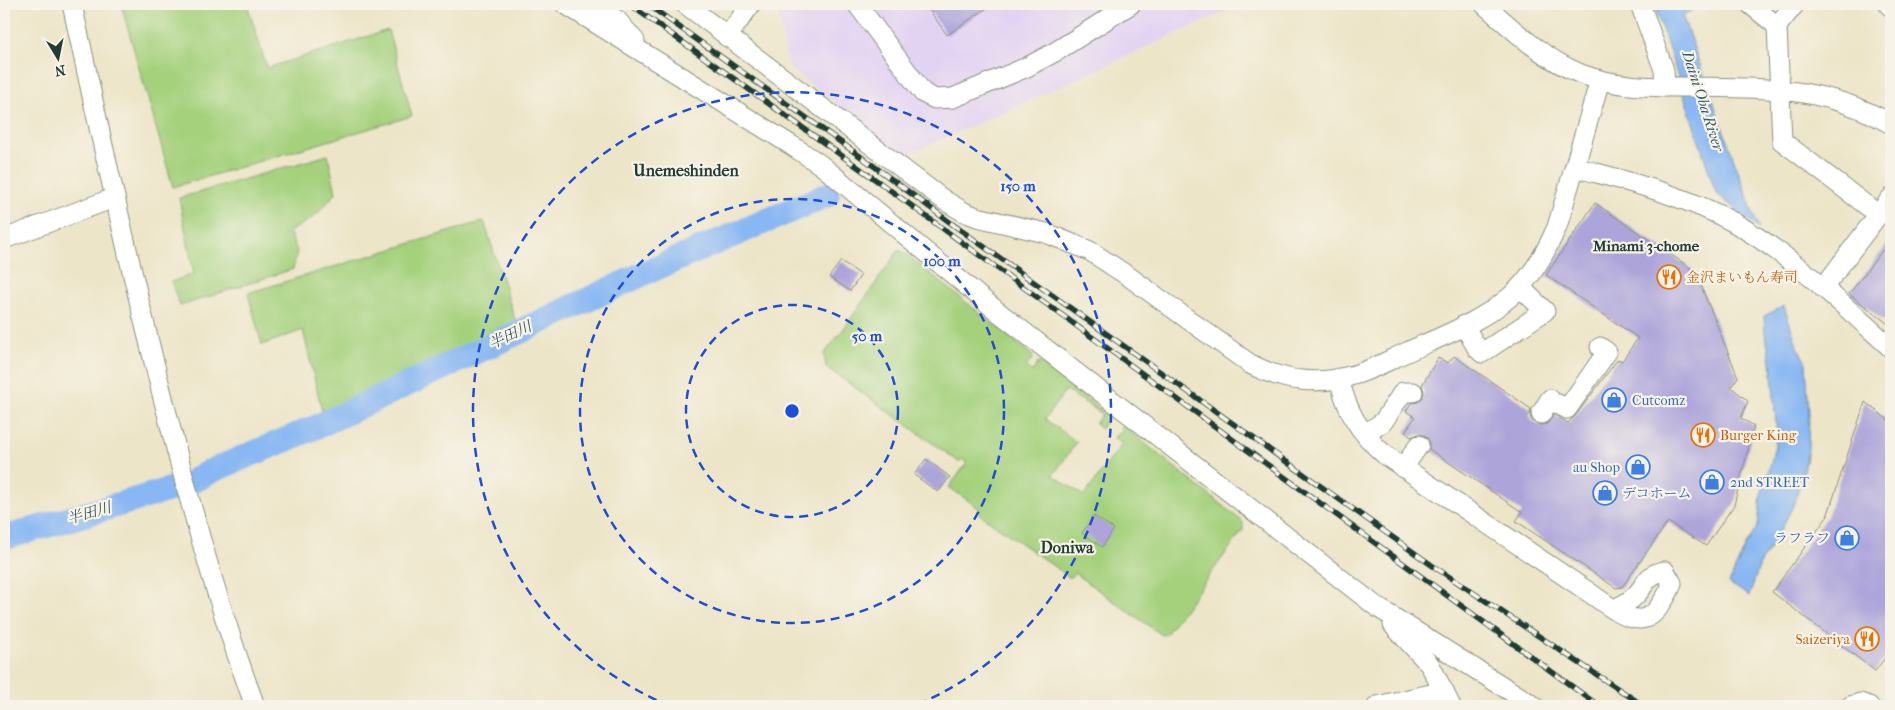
<svg xmlns="http://www.w3.org/2000/svg" width="1895" height="710" font-family="'IM FELL French Canon','Noto Serif JP',serif">
<rect width="100%" height="100%" fill="#f7f3e8"/>
<filter id="ink" filterUnits="userSpaceOnUse"><feTurbulence type="fractalNoise" baseFrequency=".02" numOctaves="2"/><feDisplacementMap in="SourceGraphic" scale="10" xChannelSelector="R" yChannelSelector="G"/><feConvolveMatrix kernelMatrix="1 2 1 2 8 2 1 2 1" color-interpolation-filters="sRGB"/></filter>
<filter id="wash" filterUnits="userSpaceOnUse"><feTurbulence type="fractalNoise" baseFrequency=".0096" numOctaves="4" result="noise"/><feDisplacementMap in="SourceGraphic" scale="20" xChannelSelector="R" yChannelSelector="G"/><feGaussianBlur stdDeviation="1.12" result="paint"/><feColorMatrix in="noise" values="0 0 0 0 0 0 0 0 0 0 0 0 0 0 0 0 0 1.4 0 .05"/><feComposite in="paint" operator="in"/></filter>
<g filter="url(#wash)">
<rect width="100%" height="100%" fill="#ede5c8"/>
<path fill="#e3d3f3" d="M781 4H1242L905 156 788 67 777 10Z"/>
<g fill="#a5d17d" stroke="#628758">
<path d="M121 4H247L267 68 388 30 412 116 173 187Z"/>
<path d="M328 155 336 193 314 217 289 232 297 251 293 269 180 306 171 282 194 274 179 198Z"/>
<path d="M484 221 517 326 322 411 303 330 262 345 248 293Z"/>
<path d="M898 251H902L1032 355 1033 358 1026 367 1032 372 1039 362 1109 416 1101 429 1095 424 1102 414 1066 390 1045 419 1077 442 1053 475 1084 496 1122 444 1114 438 1123 426 1243 522V530L1166 634 1162 635 1074 573 1070 578 1069 577 978 513 980 509 949 487 967 463 962 459 959 462 826 367 824 354 845 327Z"/>
</g>
<g fill="#88b7f3" stroke="#547a94">
<path d="M1654 4H1696L1691 11 1682 15 1759 229 1716 193Z"/>
<path d="M1784 306 1797 345 1806 363 1809 414 1808 449 1805 467 1794 504 1775 541 1761 561 1749 596 1729 583 1746 545 1758 526 1761 494 1771 463 1777 435 1771 361 1765 333 1764 316Z"/>
</g>
<g fill="none" stroke-linecap="round" stroke-linejoin="round">
<g stroke="#88b7f3" stroke-width="25">
<path d="M195 480 211 471 316 427 647 272 827 195"/>
<path d="M4 538 175 488"/>
</g>
</g>
<g id="blocks">
<g fill="#ada5da">
<path d="M925 4H993L947 35Z"/>
<path d="M1595 203 1695 271 1738 377 1731 387 1748 401 1741 418 1754 426 1734 505 1706 546 1668 522 1622 587 1616 588 1516 521 1522 512 1429 449V441L1426 436 1419 434 1411 437 1405 432 1415 417 1406 411 1411 403 1418 402 1422 398 1424 392 1422 385 1438 358 1448 363 1454 356 1531 409 1530 414 1531 420 1540 425 1547 424 1554 415 1568 423 1576 415 1618 359 1622 361 1638 338 1546 275Z"/>
<path d="M1891 239V326L1849 294Z"/>
<path d="M841 261 861 275 850 291 829 277Z"/>
<path d="M1865 402 1891 422V650L1875 671 1772 592 1827 517Z"/>
<path d="M926 459 950 477 938 492 914 475Z"/>
<path d="M1094 516 1114 529 1102 547 1082 533Z"/>
</g>
</g>
</g>
<g filter="url(#ink)">
<use href="#blocks" fill-opacity="0" stroke="#86917e" stroke-width="1"/>
<g fill="none" stroke-linecap="round" stroke-linejoin="round">
<g stroke="#86917e" stroke-width="21">
<g id="minor">
<path d="M72 4C97 122 124 240 153 358 182 475 213 592 255 706"/>
<path d="M565 4 791 145 821 165 997 311 1377 607 1534 706"/>
<path d="M592 4 617 20 635 41"/>
<path d="M685 4 944 200 964 212 977 217 1046 233 1090 251 1128 276 1250 364C1266 372 1284 379 1301 380 1317 382 1335 380 1350 376 1370 371 1389 360 1407 352 1442 336 1481 322 1511 296 1532 278 1546 252 1557 227L1600 80"/>
<path d="M857 4 923 93 935 99 953 98 1027 67 1055 52 1131 4"/>
<path d="M1484 4C1513 30 1544 59 1581 74 1615 87 1650 87 1686 87 1761 88 1823 85 1891 124"/>
<path d="M1640 4 1664 70 1665 87"/>
<path d="M1750 4 1777 26"/>
<path d="M1795 4 1777 26 1782 141 1879 215"/>
<path d="M1888 4 1891 7"/>
<path d="M727 37 751 4"/>
<path d="M1575 167C1628 182 1684 195 1733 222 1792 256 1841 303 1891 348"/>
<path d="M4 239 114 198"/>
<path d="M1823 288 1891 198"/>
<path d="M1464 325 1477 348 1482 353 1545 311 1520 287"/>
<path d="M1339 378C1347 412 1359 432 1385 455L1590 593C1611 607 1639 635 1659 607 1664 599 1670 592 1672 583L1665 571C1647 573 1646 585 1635 596 1629 602 1621 606 1614 609"/>
<path d="M1558 404 1567 409 1607 352 1600 347"/>
<path d="M1541 414 1550 399"/>
<path d="M1365 434 1383 422 1403 392H1413"/>
<path d="M1403 468 1419 445"/>
<path d="M1393 625 1430 665 1451 706"/>
<path d="M1377 706 1444 691"/>
<path d="M1850 706 1860 703 1869 706"/>
</g>
</g>
<use href="#minor" stroke="#fff" stroke-width="19"/>
<g stroke="#1f3d34" stroke-width="5.5">
<g id="rail">
<path d="M629 4 883 185 1599 706"/>
<path d="M647 4 867 161 955 226 1433 566 1644 706"/>
</g>
</g>
<use href="#rail" stroke="#f7f3e8" stroke-width="4" stroke-dasharray="11" stroke-linecap="butt"/>
</g>
</g>
<g fill="none" stroke="#1d4ed8" stroke-width="2.5" stroke-dasharray="9 6">
<circle cx="792" cy="411" r="106"/>
<circle cx="792" cy="411" r="212"/>
<path d="M670 706A319 319 0 1 1 914 706"/>
</g>
<defs>
<g id="restaurant-ring" transform="scale(1.25)"><circle r="9.5" fill="#f7f3e8" stroke="#e8710a" stroke-width="1.5"/><path d="M-5-6h1v4h1v-4h1v4h1v-4h1v5L-1.5 .5V6h-2V.5L-5-1ZM5-6V6H3V1.5H1.5Q1.5-4 5-6Z" fill="#e8710a"/></g>
<g id="shop-ring" transform="scale(1.25)"><circle r="9.5" fill="#f7f3e8" stroke="#3f7fe0" stroke-width="1.5"/><path d="M-5-2.5h2.3a2.7 3.5 0 0 1 5.4 0H5L5.5 6h-11ZM-1.5-2.5h3a1.5 2.3 0 0 0-3 0Z" fill="#3f7fe0"/></g>
</defs>
<g fill-rule="evenodd">
<use href="#restaurant-ring" x="1669" y="277"/>
<use href="#shop-ring" x="1614" y="400"/>
<use href="#restaurant-ring" x="1703" y="435"/>
<use href="#shop-ring" x="1638" y="467"/>
<use href="#shop-ring" x="1712" y="482"/>
<use href="#shop-ring" x="1605" y="493"/>
<use href="#shop-ring" x="1847" y="538"/>
<use href="#restaurant-ring" x="1867" y="639"/>
</g>
<g text-anchor="middle" dominant-baseline="central" stroke-width="4.5" stroke-linejoin="round" paint-order="stroke">
<g font-size="14" fill="#c56008" stroke="#f7f3e8" text-anchor="start">
<text x="1686" y="277">金沢まいもん寿司</text>
<text x="1720" y="435">Burger King</text>
<text x="1850" y="639" text-anchor="end">Saizeriya</text>
</g>
<g font-size="14" fill="#366cbe" stroke="#f7f3e8" text-anchor="start">
<text x="1632" y="400">Cutcomz</text>
<text x="1620" y="467" text-anchor="end">au Shop</text>
<text x="1730" y="482">2nd STREET</text>
<text x="1622" y="493">デコホーム</text>
<text x="1830" y="538" text-anchor="end">ラフラフ</text>
</g>
<g font-size="15" font-style="italic" fill="#395c64" stroke="#f7f3e8">
<text transform="translate(1703 101) rotate(72)">Daini Oba River</text>
<text transform="translate(510 335) rotate(-25)">半田川</text>
<text transform="translate(89 513) rotate(-16)">半田川</text>
</g>
<g font-size="15" font-weight="bold" fill="#1f3d34" stroke="#f7f3e8">
<text x="1646" y="246">Minami 3-chome</text>
</g>
<g font-size="16" font-weight="bold" fill="#1f3d34" stroke="#f7f3e8">
<text x="686" y="170">Unemeshinden</text>
<text x="1067" y="547">Doniwa</text>
</g>
</g>
<circle cx="792" cy="411" r="8" fill="#1d4ed8" stroke="#f7f3e8" stroke-width="2.5"/>
<g font-size="15" text-anchor="middle" font-weight="bold" fill="#1d4ed8" stroke="#f7f3e8" stroke-width="4.5" stroke-linejoin="round" paint-order="stroke">
<text x="1018" y="191">150 m</text>
<text x="942" y="266">100 m</text>
<text x="867" y="341">50 m</text>
</g>
<rect width="1895" height="710" fill="none" stroke="#f7f3e8" stroke-width="20"/>
<g transform="translate(58 58) rotate(170)" stroke="#f7f3e8" stroke-width="4" paint-order="stroke">
<path d="M0-4L9 19L0 12L-9 19Z" fill="#1f3d34"/>
<text y="-8" font-size="14" font-weight="bold" text-anchor="middle" fill="#1f3d34">N</text>
</g>
</svg>
